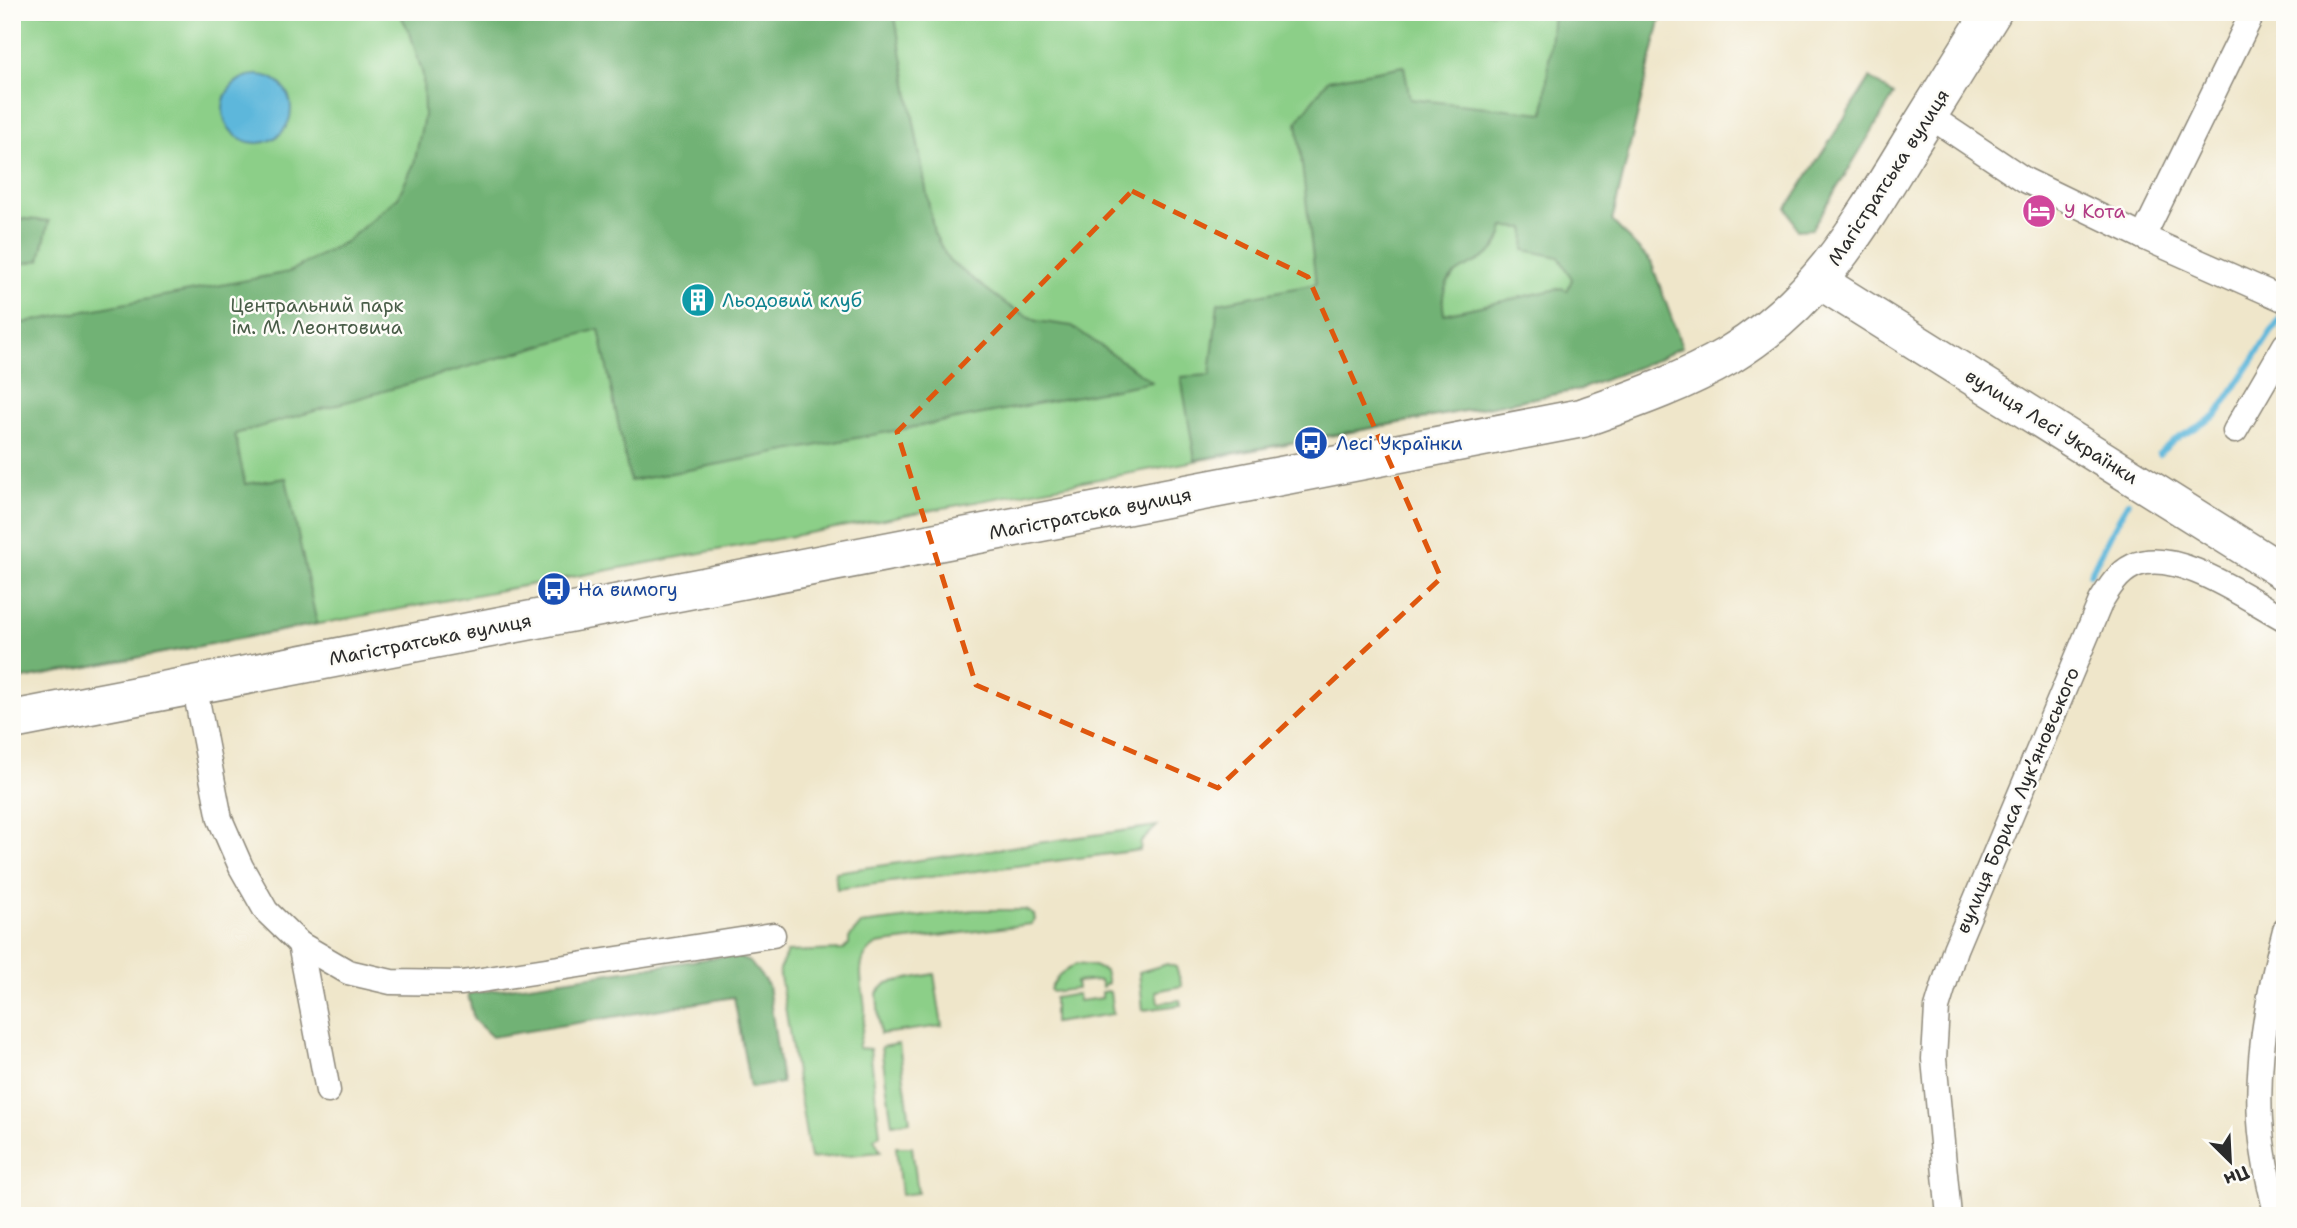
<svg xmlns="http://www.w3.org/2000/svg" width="2297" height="1228" font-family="'Shantell Sans',sans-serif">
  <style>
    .green { fill: #8ccf88; stroke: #5c7d5a; stroke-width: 2 }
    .forest { fill: #71b274; stroke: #4e6e50; stroke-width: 2; fill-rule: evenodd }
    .water { fill: #5db7db; stroke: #447183; stroke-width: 2 }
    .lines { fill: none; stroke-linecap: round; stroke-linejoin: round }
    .stream { stroke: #5db7db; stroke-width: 6 }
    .street-casing { stroke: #8d887a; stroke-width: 27 }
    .secondary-casing { stroke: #8d887a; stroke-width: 38 }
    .primary-casing { stroke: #8d887a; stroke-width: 41 }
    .street { stroke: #fff; stroke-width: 24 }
    .secondary { stroke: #fff; stroke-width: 35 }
    .primary { stroke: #fff; stroke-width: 38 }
    .marked { fill: none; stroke: #df570e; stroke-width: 5; stroke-dasharray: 14 9; stroke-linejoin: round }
    .labels { text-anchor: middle; stroke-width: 5; stroke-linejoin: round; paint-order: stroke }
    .street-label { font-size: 19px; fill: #2b2b2b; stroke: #fdfcf7 }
    .hotel-label { font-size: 19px; fill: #b23c85; stroke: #fdfcf7; text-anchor: start }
    .culture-label { font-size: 19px; fill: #0d838f; stroke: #fdfcf7; text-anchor: start }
    .park-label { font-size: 19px; fill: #485c47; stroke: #fdfcf7 }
    .transit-label { font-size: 19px; fill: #164399; stroke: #fdfcf7; text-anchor: start }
  </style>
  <rect width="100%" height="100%" fill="#fdfcf7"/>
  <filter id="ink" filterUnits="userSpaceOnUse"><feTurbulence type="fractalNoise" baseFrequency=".0143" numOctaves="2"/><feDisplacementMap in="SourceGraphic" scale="14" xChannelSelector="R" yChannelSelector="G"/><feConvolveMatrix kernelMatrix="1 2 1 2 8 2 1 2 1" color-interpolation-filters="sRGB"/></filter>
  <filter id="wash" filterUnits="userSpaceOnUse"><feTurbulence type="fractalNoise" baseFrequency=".00686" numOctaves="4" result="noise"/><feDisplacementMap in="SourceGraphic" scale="28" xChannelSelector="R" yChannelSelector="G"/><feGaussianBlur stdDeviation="1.57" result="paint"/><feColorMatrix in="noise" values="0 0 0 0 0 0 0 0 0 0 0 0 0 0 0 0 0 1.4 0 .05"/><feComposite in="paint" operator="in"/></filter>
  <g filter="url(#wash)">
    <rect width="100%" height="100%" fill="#efe6ca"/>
    <g class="green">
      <path d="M 12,12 L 1662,12 L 1612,221 L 1651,262 L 1682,347 L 1651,362 L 1578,390 L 12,681 Z"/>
      <path d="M 1157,826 L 1141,842 L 1140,850 L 837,889 L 835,872 Z"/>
      <path d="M 974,910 L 1025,910 L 1034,915 L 1035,920 L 1031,924 L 877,944 C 851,960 864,986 865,1010 C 865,1022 861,1036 858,1048 L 870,1049 L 880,1134 L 874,1139 L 881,1152 L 810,1159 L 779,970 L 787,952 L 843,950 L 849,944 L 849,938 L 861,924 Z"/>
      <path d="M 1076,964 L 1094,966 L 1105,971 L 1108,983 L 1102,987 L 1100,980 L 1076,982 L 1077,989 L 1052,992 L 1050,989 L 1059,975 Z"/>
      <path d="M 1167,964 L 1176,967 L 1182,986 L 1156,991 L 1158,1003 L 1180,1000 L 1181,1005 L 1143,1010 L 1139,972 Z"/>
      <path d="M 934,974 L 942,1026 L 880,1034 L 877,993 L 887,983 Z"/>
      <path d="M 1107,991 L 1110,992 L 1113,1014 L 1054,1023 L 1054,998 L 1078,994 L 1079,1001 L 1102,998 L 1102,992 Z"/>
      <path d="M 899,1044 L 910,1121 L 892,1124 L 881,1047 Z"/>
      <path d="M 896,1147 L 912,1147 L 918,1193 L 901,1195 Z"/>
    </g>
    <g class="forest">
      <path d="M 399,12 L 894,12 L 934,233 L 949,261 L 1009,306 L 1037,321 L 1072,326 L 1152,382 L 630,481 L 599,329 L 235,434 L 245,484 L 286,478 L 317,624 L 12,681 L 12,325 L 289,272 L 347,241 L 398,197 L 414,164 L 424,116 L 423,75 L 410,33 Z"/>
      <path d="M 1553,12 L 1662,12 L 1612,221 L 1651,262 L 1682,347 L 1651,362 L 1578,390 L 1195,460 L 1181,377 L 1210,375 L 1218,303 L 1316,284 L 1297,122 L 1328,80 L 1404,66 L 1410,99 L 1544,113 ZM 1504,227 L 1525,228 L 1524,250 L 1559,257 L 1572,279 L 1567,291 L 1562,288 L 1444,314 C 1443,308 1442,298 1444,292 C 1452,258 1496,271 1504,227 Z"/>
      <path d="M 1870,78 L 1894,95 L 1812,229 L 1797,230 L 1787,208 Z"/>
      <path d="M 12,218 L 49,221 L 40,260 L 12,266 Z"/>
      <path d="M 732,955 L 750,962 L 768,985 L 782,1083 L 750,1088 L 734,997 L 492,1037 L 474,1020 L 468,994 Z"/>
    </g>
    <circle class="water" cx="257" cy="109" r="34"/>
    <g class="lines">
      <g class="stream">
        <path d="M 2159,454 L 2173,441 L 2216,416 L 2285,311"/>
        <path d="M 2090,574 L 2128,502"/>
      </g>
    </g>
  </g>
  <g filter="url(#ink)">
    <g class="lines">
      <g class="street-casing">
        <g id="street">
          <path d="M 1928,115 L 2025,180 L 2143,237 L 2285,300"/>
          <path d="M 2143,237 L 2253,12"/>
          <path d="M 2235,431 L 2285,345"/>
          <path d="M 194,684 L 220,819 L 241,867 L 266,911 L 300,944 L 348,972 L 391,982 L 462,983 L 773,935"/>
          <path d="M 300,944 L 328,1091"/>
          <path d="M 1949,1216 L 1934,1059 L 1937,1008 L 1955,949 L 2101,601 C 2109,588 2118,573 2133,566 C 2175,546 2248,599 2285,619"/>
          <path d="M 2277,1216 C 2269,1185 2262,1152 2260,1121 C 2256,1058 2269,990 2285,930"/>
        </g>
      </g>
      <g class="secondary-casing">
        <path id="secondary" d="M 1819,281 L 2285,573"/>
      </g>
      <g class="primary-casing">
        <path id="primary" d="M 12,720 L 1582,418 C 1632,400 1682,383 1728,356 C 1816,303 1859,228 1910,144 C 1937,100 1965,56 1992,12"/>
      </g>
      <use href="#street" class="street"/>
      <use href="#secondary" class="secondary"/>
      <use href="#primary" class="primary"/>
    </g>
  </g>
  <path class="marked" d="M 1132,191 L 1308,277 L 1441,578 L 1218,788 L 976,685 L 897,432 Z"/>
  <defs>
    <g id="hotel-disc" transform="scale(1.75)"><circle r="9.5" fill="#d1479c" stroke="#fdfcf7"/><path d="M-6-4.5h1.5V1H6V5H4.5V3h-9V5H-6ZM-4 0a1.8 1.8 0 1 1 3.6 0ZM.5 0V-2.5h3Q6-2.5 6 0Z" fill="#fff"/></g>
    <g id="building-disc" transform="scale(1.75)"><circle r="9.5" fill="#0f9aa8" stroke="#fdfcf7"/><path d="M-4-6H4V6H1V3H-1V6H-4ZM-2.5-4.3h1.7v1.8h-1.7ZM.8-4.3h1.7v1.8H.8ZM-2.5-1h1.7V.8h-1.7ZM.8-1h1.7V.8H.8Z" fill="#fff"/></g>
    <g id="bus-disc" transform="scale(1.75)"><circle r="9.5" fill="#1a4fb4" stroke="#fdfcf7"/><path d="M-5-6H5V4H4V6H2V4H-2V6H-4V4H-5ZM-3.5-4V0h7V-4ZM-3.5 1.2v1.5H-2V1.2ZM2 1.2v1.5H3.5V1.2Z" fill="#fff"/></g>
  </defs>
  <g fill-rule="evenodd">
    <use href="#hotel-disc" x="2039" y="211"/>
    <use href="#building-disc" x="698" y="300"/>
    <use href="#bus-disc" x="1311" y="443"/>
    <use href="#bus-disc" x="554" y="589"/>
  </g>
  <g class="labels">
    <g class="street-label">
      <text transform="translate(1888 177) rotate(-57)" y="7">Магістратська вулиця</text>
      <text transform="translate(2052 426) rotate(32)" y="7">вулиця Лесі Українки</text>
      <text transform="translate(1090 513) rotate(-11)" y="7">Магістратська вулиця</text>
      <text transform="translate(430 639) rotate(-11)" y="7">Магістратська вулиця</text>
      <text transform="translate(2017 800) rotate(-67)" y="7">вулиця Бориса Лукʼяновського</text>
    </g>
    <g class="hotel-label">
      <text x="2064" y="218">У Кота</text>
    </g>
    <g class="culture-label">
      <text x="722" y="307">Льодовий клуб</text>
    </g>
    <g class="park-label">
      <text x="317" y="312">Центральний парк<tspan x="317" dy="22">ім. М. Леонтовича</tspan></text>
    </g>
    <g class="transit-label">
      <text x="1336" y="450">Лесі Українки</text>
      <text x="578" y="596">На вимогу</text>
    </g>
  </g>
  <rect width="2297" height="1228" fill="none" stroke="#fdfcf7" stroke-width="42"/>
  <g transform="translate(2230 1161) rotate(156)" stroke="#fdfcf7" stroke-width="5" paint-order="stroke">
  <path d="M0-5L12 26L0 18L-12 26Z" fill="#2b2b2b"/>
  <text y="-10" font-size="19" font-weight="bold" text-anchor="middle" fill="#2b2b2b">Пн</text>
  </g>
</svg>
